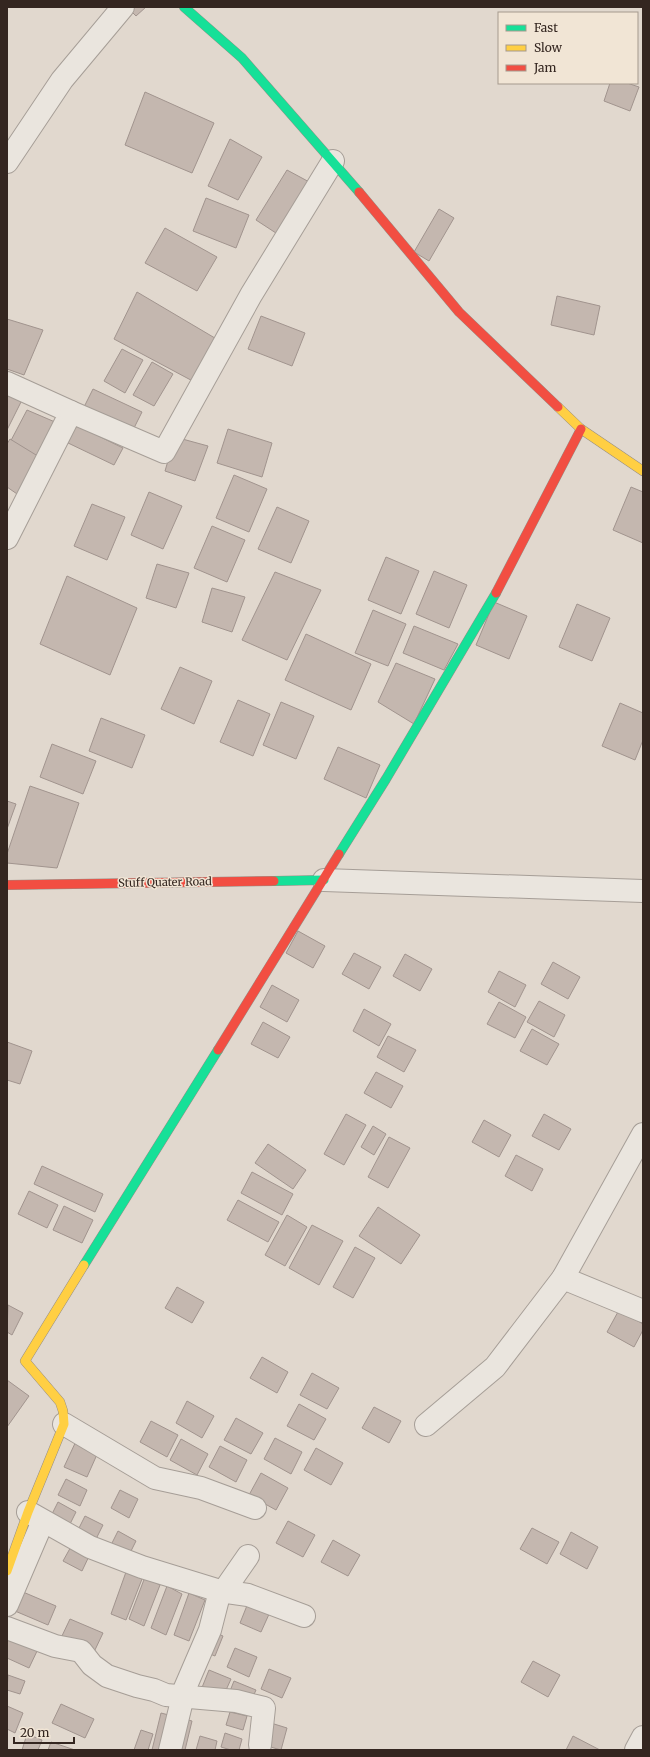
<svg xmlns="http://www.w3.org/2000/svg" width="650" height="1757" font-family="Merriweather,serif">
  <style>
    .building { fill: #c4b7af; stroke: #a1948e }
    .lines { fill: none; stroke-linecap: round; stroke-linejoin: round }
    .street-casing { stroke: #a69e97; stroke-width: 24 }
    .fast-casing { stroke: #968e86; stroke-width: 10 }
    .slow-casing { stroke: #968e86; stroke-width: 10 }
    .jam-casing { stroke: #968e86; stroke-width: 10 }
    .street { stroke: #eae5de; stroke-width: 22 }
    .fast { stroke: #16e098; stroke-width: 9 }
    .slow { stroke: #ffcf43; stroke-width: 9 }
    .jam { stroke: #f24e42; stroke-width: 9 }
    .labels { text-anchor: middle; stroke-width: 3; stroke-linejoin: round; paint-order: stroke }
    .street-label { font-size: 11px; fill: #342620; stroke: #f1e5d5 }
  </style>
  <rect width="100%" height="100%" fill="#e1d8ce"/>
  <g class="building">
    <path d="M 127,7 L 146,7 L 136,16 Z"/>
    <path d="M 610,83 L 627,83 L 639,87 L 630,111 L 604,101 Z"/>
    <path d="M 145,92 L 214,123 L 192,173 L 125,145 Z"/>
    <path d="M 230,139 L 262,157 L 238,200 L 208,186 Z"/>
    <path d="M 287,170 L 313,184 L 279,235 L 256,220 Z"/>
    <path d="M 206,198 L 249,215 L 236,248 L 193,231 Z"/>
    <path d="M 439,209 L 454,218 L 429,261 L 414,252 Z"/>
    <path d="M 165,228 L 217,257 L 197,291 L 145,263 Z"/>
    <path d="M 137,292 L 225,344 L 202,386 L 114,339 Z"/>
    <path d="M 557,296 L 600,306 L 594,335 L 551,325 Z"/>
    <path d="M 261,316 L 305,333 L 292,366 L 248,349 Z"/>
    <path d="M 7,319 L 43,330 L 24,375 L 7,369 Z"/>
    <path d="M 122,349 L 143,360 L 125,393 L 104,381 Z"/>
    <path d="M 152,362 L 173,374 L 154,406 L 133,395 Z"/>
    <path d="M 7,388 L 24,396 L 7,430 Z"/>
    <path d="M 93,389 L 142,412 L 133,430 L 84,407 Z"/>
    <path d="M 27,410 L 55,422 L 31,466 L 7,451 L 7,448 Z"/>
    <path d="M 74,424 L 123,448 L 114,465 L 66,442 Z"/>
    <path d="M 228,429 L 272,443 L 262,477 L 217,463 Z"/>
    <path d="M 175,437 L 208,446 L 195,481 L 165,471 Z"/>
    <path d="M 10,439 L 41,458 L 20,496 L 7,487 L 7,444 Z"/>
    <path d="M 234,475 L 267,489 L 249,532 L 216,518 Z"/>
    <path d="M 631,487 L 643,492 L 643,543 L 613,530 Z"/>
    <path d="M 149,492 L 182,506 L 163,549 L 131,535 Z"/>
    <path d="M 92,504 L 125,517 L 107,560 L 74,546 Z"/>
    <path d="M 277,507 L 309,521 L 291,563 L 258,549 Z"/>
    <path d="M 212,526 L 245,540 L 227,582 L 194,568 Z"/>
    <path d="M 386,557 L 419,571 L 401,614 L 368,600 Z"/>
    <path d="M 157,564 L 189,573 L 176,608 L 146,598 Z"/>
    <path d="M 434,571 L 467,585 L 449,628 L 416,614 Z"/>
    <path d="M 275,572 L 321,590 L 287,660 L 242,640 Z"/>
    <path d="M 67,576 L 137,608 L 110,675 L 40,644 Z"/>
    <path d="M 212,588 L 245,597 L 232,632 L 202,622 Z"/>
    <path d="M 494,602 L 527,616 L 509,659 L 476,645 Z"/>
    <path d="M 577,604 L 610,618 L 592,661 L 559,647 Z"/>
    <path d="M 373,610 L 406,624 L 388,666 L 355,653 Z"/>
    <path d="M 414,626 L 458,644 L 444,670 L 403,653 Z"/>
    <path d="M 306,634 L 371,664 L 351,710 L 285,680 Z"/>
    <path d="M 396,663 L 435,679 L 414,724 L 378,702 Z"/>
    <path d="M 180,667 L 212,681 L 194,724 L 161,709 Z"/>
    <path d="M 238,700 L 270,714 L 253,756 L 220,742 Z"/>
    <path d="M 281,702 L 314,716 L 296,759 L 263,745 Z"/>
    <path d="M 620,703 L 643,713 L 643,740 L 635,760 L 602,746 Z"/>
    <path d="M 101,718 L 145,735 L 132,768 L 89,751 Z"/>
    <path d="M 52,744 L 96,761 L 83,794 L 40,777 Z"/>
    <path d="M 338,747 L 380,765 L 366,798 L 324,779 Z"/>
    <path d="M 30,786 L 79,803 L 57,868 L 7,863 L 7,854 Z"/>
    <path d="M 7,801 L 16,804 L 7,829 Z"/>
    <path d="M 298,931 L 325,946 L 313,968 L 286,953 Z"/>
    <path d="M 354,953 L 381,967 L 369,989 L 342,974 Z"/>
    <path d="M 405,954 L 432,969 L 420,991 L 393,976 Z"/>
    <path d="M 553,962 L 580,977 L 568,999 L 541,984 Z"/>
    <path d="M 499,971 L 526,985 L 515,1007 L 488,992 Z"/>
    <path d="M 272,985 L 299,1000 L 287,1022 L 260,1007 Z"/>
    <path d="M 539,1001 L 565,1015 L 554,1037 L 527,1022 Z"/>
    <path d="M 499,1002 L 526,1017 L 515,1038 L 487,1024 Z"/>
    <path d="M 364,1009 L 391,1024 L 379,1046 L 353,1031 Z"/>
    <path d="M 263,1022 L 290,1037 L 278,1058 L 251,1044 Z"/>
    <path d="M 532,1029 L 559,1044 L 547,1065 L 520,1051 Z"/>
    <path d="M 388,1036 L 416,1050 L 404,1072 L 377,1057 Z"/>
    <path d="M 7,1042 L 32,1051 L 20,1084 L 7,1080 Z"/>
    <path d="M 376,1072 L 403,1086 L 391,1108 L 364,1093 Z"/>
    <path d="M 346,1114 L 366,1125 L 344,1165 L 324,1154 Z"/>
    <path d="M 544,1114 L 571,1129 L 559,1150 L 532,1136 Z"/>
    <path d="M 484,1120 L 511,1135 L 499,1157 L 472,1142 Z"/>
    <path d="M 373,1126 L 386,1134 L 374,1155 L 361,1147 Z"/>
    <path d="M 389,1137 L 410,1148 L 388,1188 L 368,1177 Z"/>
    <path d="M 268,1144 L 306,1170 L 293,1189 L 255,1163 Z"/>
    <path d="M 516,1155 L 543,1169 L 532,1191 L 505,1176 Z"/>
    <path d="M 42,1166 L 103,1194 L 95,1212 L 34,1184 Z"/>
    <path d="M 252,1172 L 293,1194 L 282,1215 L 241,1193 Z"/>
    <path d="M 29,1191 L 58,1205 L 47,1228 L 18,1214 Z"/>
    <path d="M 238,1200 L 279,1222 L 268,1242 L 227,1220 Z"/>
    <path d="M 64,1206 L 93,1220 L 82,1243 L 53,1230 Z"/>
    <path d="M 378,1207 L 420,1235 L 401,1264 L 359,1236 Z"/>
    <path d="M 287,1215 L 307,1227 L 285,1266 L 265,1255 Z"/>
    <path d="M 312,1225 L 343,1241 L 319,1285 L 289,1268 Z"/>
    <path d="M 355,1247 L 375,1258 L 353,1298 L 333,1287 Z"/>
    <path d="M 177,1287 L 204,1302 L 192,1323 L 165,1308 Z"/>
    <path d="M 8,1305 L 23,1313 L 12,1335 L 7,1332 Z"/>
    <path d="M 619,1310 L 643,1324 L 643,1330 L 634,1347 L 607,1332 Z"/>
    <path d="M 262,1357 L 288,1372 L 277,1393 L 250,1378 Z"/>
    <path d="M 312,1373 L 339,1388 L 327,1409 L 300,1395 Z"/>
    <path d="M 7,1380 L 29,1396 L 7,1427 Z"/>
    <path d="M 187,1401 L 214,1416 L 202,1438 L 176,1423 Z"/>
    <path d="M 299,1404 L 326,1419 L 314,1440 L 287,1426 Z"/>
    <path d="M 374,1407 L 401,1421 L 389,1443 L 362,1428 Z"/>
    <path d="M 236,1418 L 263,1433 L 251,1454 L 224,1440 Z"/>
    <path d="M 151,1421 L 178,1435 L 167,1457 L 140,1442 Z"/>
    <path d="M 275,1438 L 302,1452 L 291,1474 L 264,1459 Z"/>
    <path d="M 77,1439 L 99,1450 L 87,1477 L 64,1467 Z"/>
    <path d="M 181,1439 L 208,1454 L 197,1475 L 170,1460 Z"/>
    <path d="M 220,1446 L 247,1460 L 236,1482 L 209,1467 Z"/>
    <path d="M 316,1448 L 343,1463 L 331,1485 L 304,1470 Z"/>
    <path d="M 261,1473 L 288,1488 L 276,1510 L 249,1495 Z"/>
    <path d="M 66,1479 L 87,1490 L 80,1506 L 58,1495 Z"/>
    <path d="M 120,1490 L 138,1499 L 129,1518 L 111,1508 Z"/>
    <path d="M 58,1502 L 76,1512 L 67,1530 L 49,1520 Z"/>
    <path d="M 85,1516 L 103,1525 L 94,1543 L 76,1534 Z"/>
    <path d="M 288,1521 L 315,1535 L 303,1557 L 276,1543 Z"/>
    <path d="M 532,1528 L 559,1542 L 547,1564 L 520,1549 Z"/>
    <path d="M 118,1531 L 136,1541 L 127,1559 L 109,1549 Z"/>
    <path d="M 571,1532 L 598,1547 L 587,1569 L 560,1554 Z"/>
    <path d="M 333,1540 L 360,1555 L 348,1576 L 321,1562 Z"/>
    <path d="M 73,1543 L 91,1552 L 82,1571 L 63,1561 Z"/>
    <path d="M 126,1572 L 142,1579 L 126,1620 L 111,1614 Z"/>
    <path d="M 145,1577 L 160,1585 L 144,1626 L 129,1619 Z"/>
    <path d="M 167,1586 L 182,1594 L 166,1635 L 151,1628 Z"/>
    <path d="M 23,1592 L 56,1606 L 48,1625 L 15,1611 Z"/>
    <path d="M 189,1593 L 205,1600 L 189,1641 L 174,1635 Z"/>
    <path d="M 248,1603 L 270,1612 L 261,1632 L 240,1623 Z"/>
    <path d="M 70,1619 L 103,1633 L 94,1652 L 61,1638 Z"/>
    <path d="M 202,1627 L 223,1636 L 215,1656 L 193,1647 Z"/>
    <path d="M 7,1635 L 38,1649 L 29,1668 L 7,1658 Z"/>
    <path d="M 235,1648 L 257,1657 L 249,1677 L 227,1667 Z"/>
    <path d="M 533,1661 L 560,1675 L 548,1697 L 521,1682 Z"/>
    <path d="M 269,1669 L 291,1678 L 282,1698 L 261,1689 Z"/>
    <path d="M 209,1670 L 231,1679 L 222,1699 L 201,1690 Z"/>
    <path d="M 8,1675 L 25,1681 L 20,1694 L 7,1690 Z"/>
    <path d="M 234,1681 L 256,1690 L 247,1710 L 226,1701 Z"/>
    <path d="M 61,1704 L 94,1719 L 85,1738 L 52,1723 Z"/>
    <path d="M 7,1706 L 23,1713 L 15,1733 L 7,1729 Z"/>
    <path d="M 230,1712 L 247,1716 L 243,1730 L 226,1725 Z"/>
    <path d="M 161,1713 L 192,1721 L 185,1750 L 152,1750 Z"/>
    <path d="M 258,1719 L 287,1728 L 281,1750 L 250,1741 Z"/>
    <path d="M 141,1730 L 153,1734 L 148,1750 L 134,1750 Z"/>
    <path d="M 225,1733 L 242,1739 L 239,1750 L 231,1750 L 221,1747 Z"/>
    <path d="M 27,1734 L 42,1740 L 38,1750 L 22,1750 Z"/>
    <path d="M 200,1736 L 217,1741 L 215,1750 L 196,1750 Z"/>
    <path d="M 573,1736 L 600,1750 L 566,1750 Z"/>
    <path d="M 51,1742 L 75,1750 L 48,1750 Z"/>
  </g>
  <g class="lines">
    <g class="street-casing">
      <g id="street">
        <path d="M 7,162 L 62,80 L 123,7"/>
        <path d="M 7,383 L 71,412 L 7,538"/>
        <path d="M 71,412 L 164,452 L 251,295 L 333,161"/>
        <path d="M 324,880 L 643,891"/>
        <path d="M 643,1134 L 563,1278 L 643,1311"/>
        <path d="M 64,1424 L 155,1478 L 201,1488 L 255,1508"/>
        <path d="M 426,1425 L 495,1367 L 563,1278"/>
        <path d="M 28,1512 L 90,1547 L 142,1567 L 220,1591 L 248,1595 L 304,1616"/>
        <path d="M 7,1605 L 43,1521"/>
        <path d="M 7,1628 L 55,1646 L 81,1651 L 92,1665 L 107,1676 L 137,1686 L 154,1690 L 166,1695 L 236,1701 L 264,1708 L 260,1745"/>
        <path d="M 170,1750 L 185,1688 L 210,1630 L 220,1591 L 223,1592 L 248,1556"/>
        <path d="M 636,1750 L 643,1737"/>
      </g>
    </g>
    <g class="fast-casing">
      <g id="fast">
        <path d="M 184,7 L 242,58 L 359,192"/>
        <path d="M 339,854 L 386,779 L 496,593"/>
        <path d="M 274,881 L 324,880"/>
        <path d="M 84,1265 L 218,1050"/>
      </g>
    </g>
    <g class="slow-casing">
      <g id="slow">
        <path d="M 558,407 L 581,429 L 643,471"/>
        <path d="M 7,1571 L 28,1512 L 64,1424 L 63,1411 L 60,1402 L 25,1361 L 84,1265"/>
      </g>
    </g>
    <g class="jam-casing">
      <g id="jam">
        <path d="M 359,192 L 459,312 L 558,407"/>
        <path d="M 496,593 L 581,429"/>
        <path d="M 7,885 L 274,881"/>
        <path d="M 218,1050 L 339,854"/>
      </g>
    </g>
    <use href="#street" class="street"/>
    <use href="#fast" class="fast"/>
    <use href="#slow" class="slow"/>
    <use href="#jam" class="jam"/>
  </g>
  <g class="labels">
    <g class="street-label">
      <text transform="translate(165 882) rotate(-1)" y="4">Stuff Quater Road</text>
    </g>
  </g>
  <rect width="650" height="1757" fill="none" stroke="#342620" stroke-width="16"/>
  <rect x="498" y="12" width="140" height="72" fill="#f1e5d5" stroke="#a5998d"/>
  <rect x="506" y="25" width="20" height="6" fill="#16e098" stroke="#a5998d"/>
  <text x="534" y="32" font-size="12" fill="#342620">Fast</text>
  <rect x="506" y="45" width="20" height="6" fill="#ffcf43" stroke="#a5998d"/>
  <text x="534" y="52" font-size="12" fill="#342620">Slow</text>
  <rect x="506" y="65" width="20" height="6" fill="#f24e42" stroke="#a5998d"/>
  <text x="534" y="72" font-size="12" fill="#342620">Jam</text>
  <path d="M14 1737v6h60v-6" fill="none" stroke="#342620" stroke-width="2"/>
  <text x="20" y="1737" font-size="12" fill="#342620" stroke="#f1e5d5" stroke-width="3" paint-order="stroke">20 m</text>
</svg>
